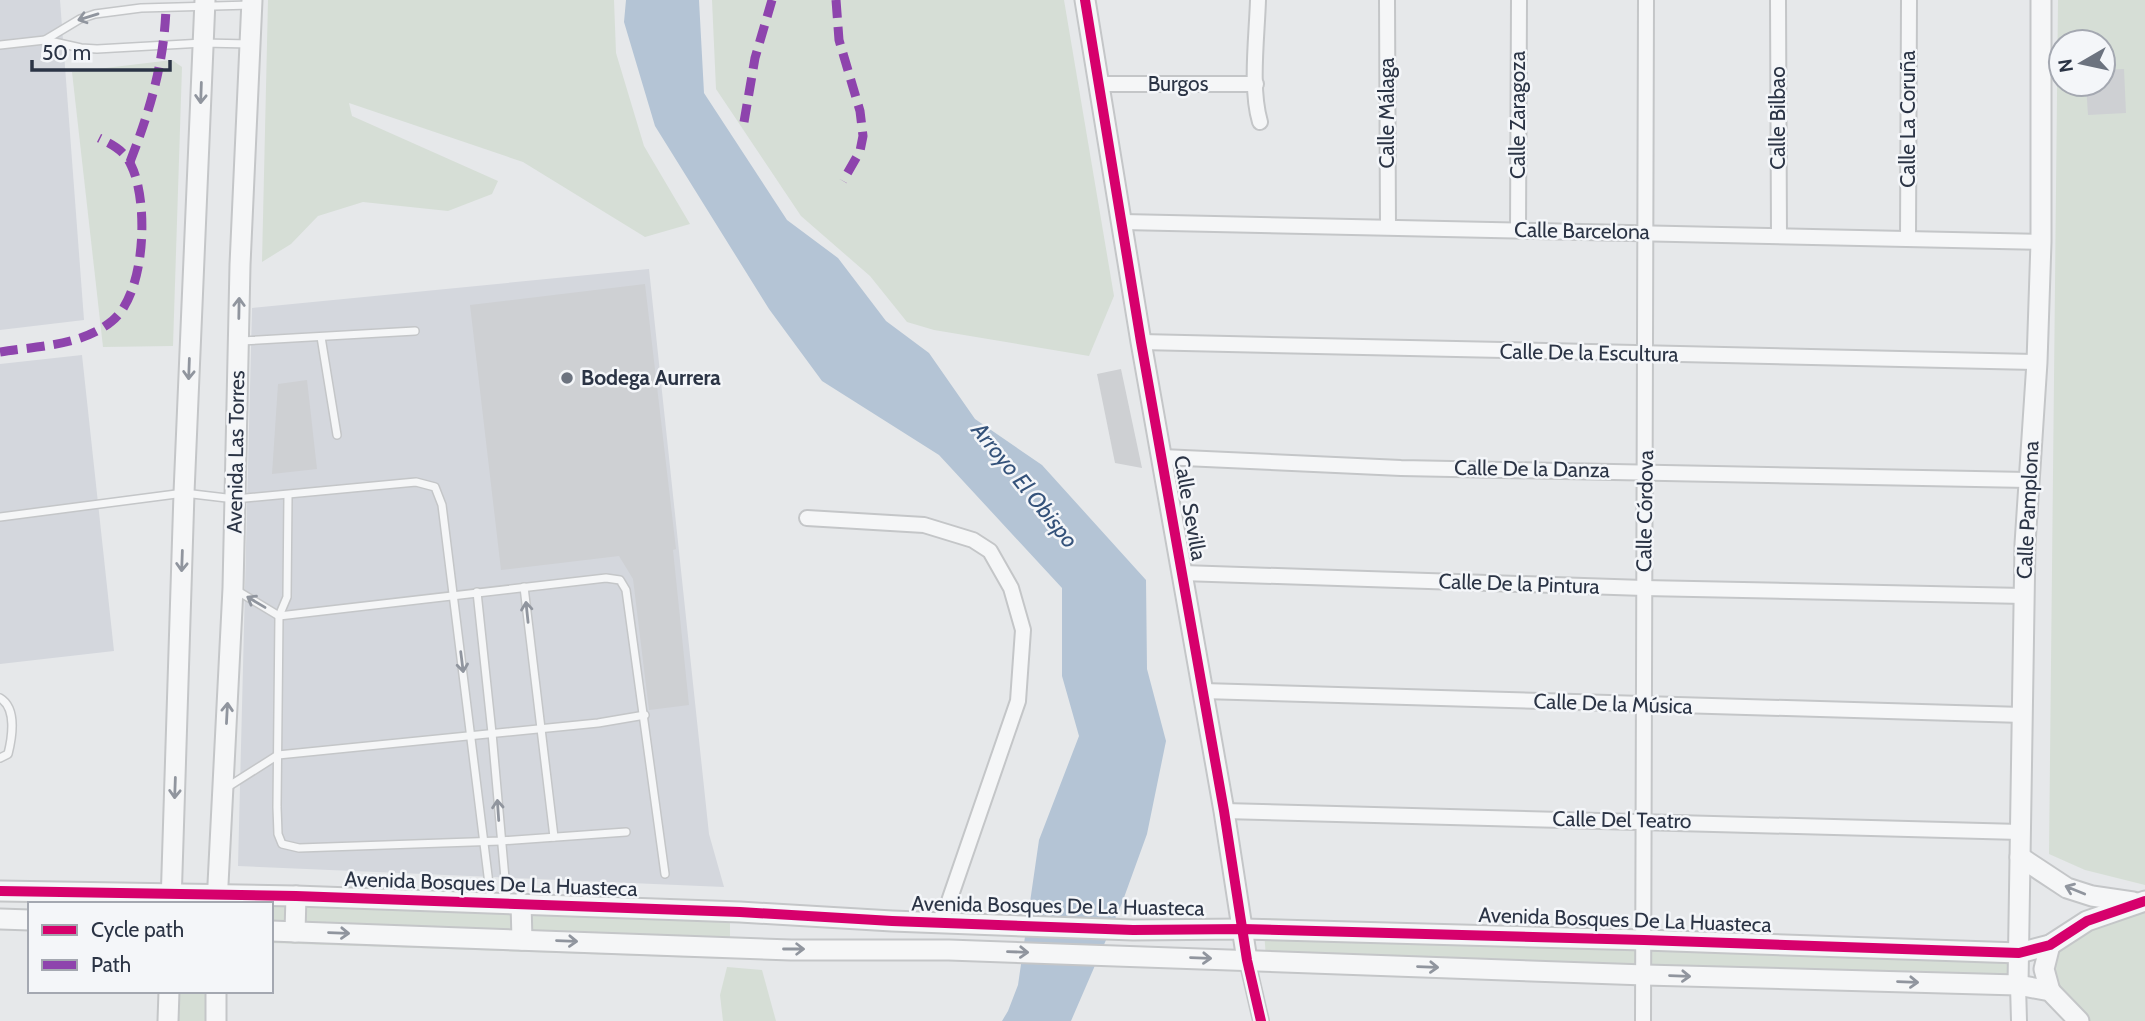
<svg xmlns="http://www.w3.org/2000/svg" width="2145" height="1021" font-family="Cabin,sans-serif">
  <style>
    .built { fill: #d4d7dd }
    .green { fill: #d6ded6; fill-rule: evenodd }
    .water { fill: #b4c4d5 }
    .building { fill: #ced0d3 }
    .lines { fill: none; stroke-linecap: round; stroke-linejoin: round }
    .service-casing { stroke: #c4c6c8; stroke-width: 10 }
    .minor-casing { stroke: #c4c6c8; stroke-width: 18 }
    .tertiary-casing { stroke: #c4c6c8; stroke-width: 23 }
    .service { stroke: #f5f6f7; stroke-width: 7 }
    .minor { stroke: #f5f6f7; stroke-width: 14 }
    .tertiary { stroke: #f5f6f7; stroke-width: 19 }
    .quiet { stroke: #8e44ad; stroke-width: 9; stroke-dasharray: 18 9; stroke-linecap: butt }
    .cycleway-casing { stroke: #f4f6f9; stroke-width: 15 }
    .cycleway { stroke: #d6006c; stroke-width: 10 }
    .oneway { stroke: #90959e }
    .poi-dot { fill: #6c737f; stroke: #f4f6f9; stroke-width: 2.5 }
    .labels { text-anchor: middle; stroke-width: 5; stroke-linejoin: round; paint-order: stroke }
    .street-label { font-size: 21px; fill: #2b3445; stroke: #f4f6f9 }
    .poi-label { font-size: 21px; font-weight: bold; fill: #2b3445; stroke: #f4f6f9; text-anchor: start }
    .water-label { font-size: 23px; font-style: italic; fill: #34527a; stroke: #f4f6f9 }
  </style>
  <rect width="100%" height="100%" fill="#e6e8ea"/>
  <g class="built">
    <path d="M 0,0 L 60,0 L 84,320 L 0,330 Z"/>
    <path d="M 649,269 L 709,834 L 724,887 L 238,866 L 252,308 Z"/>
    <path d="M 82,355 L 114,651 L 0,664 L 0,364 Z"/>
  </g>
  <g class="green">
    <path d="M 268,0 L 614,0 L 616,53 L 644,146 L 690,224 L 645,237 L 523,162 L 349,103 L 352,116 L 498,181 L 492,194 L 448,211 L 363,202 L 318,216 L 291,244 L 262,262 Z"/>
    <path d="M 712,0 L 1064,0 L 1114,296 L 1089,356 L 934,330 L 907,322 L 870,276 L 801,216 L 716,89 Z"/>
    <path d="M 2058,0 L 2145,0 L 2145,885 L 2085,870 L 2049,854 ZM 2061,42 L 2103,42 L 2103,84 L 2061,84 Z"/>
    <path d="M 172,60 L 182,67 L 173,346 L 103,347 L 72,72 Z"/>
    <path d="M 271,904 L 730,909 L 730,959 L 271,943 Z"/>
    <path d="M 2145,906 L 2145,1021 L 2080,1021 L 2054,997 L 2046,957 L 2087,929 Z"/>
    <path d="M 1263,918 L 2016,953 L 2017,996 L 1267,971 Z"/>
    <path d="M 727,967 L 762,970 L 776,1021 L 723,1021 L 720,995 Z"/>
    <path d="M 175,991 L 216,991 L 215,1021 L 174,1021 Z"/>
  </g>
  <path class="water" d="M 626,0 L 699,0 L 704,93 L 787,220 L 838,258 L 886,321 L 929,353 L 975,419 L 1042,465 L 1146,580 L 1147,669 L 1166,741 L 1147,834 L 1122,903 L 1071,1021 L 1002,1021 L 1008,1011 L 1018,985 L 1039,840 L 1079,736 L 1062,676 L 1062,588 L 939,455 L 822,381 L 769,309 L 655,126 L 624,22 Z"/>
  <g class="building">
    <path d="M 2124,69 L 2126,113 L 2088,115 L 2086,84 L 2103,84 L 2103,70 Z"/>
    <path d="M 645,284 L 676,549 L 673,550 L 689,705 L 649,710 L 633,579 L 619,556 L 501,570 L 470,305 Z"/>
    <path d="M 1121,369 L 1142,468 L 1115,463 L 1097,374 Z"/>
    <path d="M 307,380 L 317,469 L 272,474 L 278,384 Z"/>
  </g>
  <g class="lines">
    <g class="service-casing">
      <g id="service">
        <path d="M 45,40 L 80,19 L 95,14 L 141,8 L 251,5"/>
        <path d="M 0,45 L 45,40 L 81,48 L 97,49 L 203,43 L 250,44"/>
        <path d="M 321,337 L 337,435"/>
        <path d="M 241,341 L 415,331"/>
        <path d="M 288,496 L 287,597 L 279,616 L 277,807 L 278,834 L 282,844 L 299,848 L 500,841 L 626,832"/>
        <path d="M 0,517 L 184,493 L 235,499 L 416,482 L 435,487 L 442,505 L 491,900"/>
        <path d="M 524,587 L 554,837"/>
        <path d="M 236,590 L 279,616 L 606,578 L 620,580 L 626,590 L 665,874"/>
        <path d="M 477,592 L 492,733 L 507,901"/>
        <path d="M 0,698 C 17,708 12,738 8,754 L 0,758"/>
        <path d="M 226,788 L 278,755 L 598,723 L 645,715"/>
      </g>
    </g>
    <g class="minor-casing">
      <g id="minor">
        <path d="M 1258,0 C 1257,35 1250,89 1260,122"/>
        <path d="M 1387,0 L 1388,227"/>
        <path d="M 1778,0 L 1779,236"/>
        <path d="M 1100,84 L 1256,84"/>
        <path d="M 1123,222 L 2041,242"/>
        <path d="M 1518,230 L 1519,0"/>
        <path d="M 1908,238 L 1909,0"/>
        <path d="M 1141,342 L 2037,362"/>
        <path d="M 1162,457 L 1401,468 L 2028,480"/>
        <path d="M 807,518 L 924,525 L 973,540 L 990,551 L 1011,588 L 1023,630 L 1018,701 L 948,904 L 939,923"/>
        <path d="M 1182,573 L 1644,588 L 2024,596"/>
        <path d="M 1203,691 L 2023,715"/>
        <path d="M 1224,811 L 2020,832"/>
        <path d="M 1247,960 L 1261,1021"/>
        <path d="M 2018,985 L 2019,1021"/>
        <path d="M 1643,1021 L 1646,0"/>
      </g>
    </g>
    <g class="tertiary-casing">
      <g id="tertiary">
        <path d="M 1085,0 L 1141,342 L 1224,811 L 1247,960"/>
        <path d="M 2020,857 L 2067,888 L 2092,896 L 2133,902"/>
        <path d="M 0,891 L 296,896 L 740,912 L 892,921 L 1133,930 L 1243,929 L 1644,940 L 2019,953 L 2050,945 L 2087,921 L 2145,901"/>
        <path d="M 521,903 L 522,940"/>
        <path d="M 171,904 L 184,493 L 205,0"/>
        <path d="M 217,904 L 233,588 L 240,265 L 252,0"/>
        <path d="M 0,919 L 30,920"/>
        <path d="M 271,931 L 791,950 L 949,950 L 1645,975 L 2018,985 L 2050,991 L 2079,1021"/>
        <path d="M 295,932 L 296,896"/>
        <path d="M 2018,985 L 2025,544 L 2037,362 L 2041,242 L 2041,0"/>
        <path d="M 216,991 L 216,1021"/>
        <path d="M 2050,991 L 2044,969 L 2050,945"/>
        <path d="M 168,1021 L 169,991"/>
      </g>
    </g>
    <use href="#service" class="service"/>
    <use href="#minor" class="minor"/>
    <use href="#tertiary" class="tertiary"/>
    <g class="quiet">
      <path d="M 836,0 L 839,40 L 860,111 L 863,136 L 860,151 L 843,181"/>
      <path d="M 744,122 L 755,58 L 772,0"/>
      <path d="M 130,162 C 150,110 164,64 166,8"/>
      <path d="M 0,352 C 37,346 82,346 112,321 C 146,294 149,201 131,165 C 124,150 113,145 99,138"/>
    </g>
    <g class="cycleway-casing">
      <g id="cycleway">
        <path d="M 1085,0 L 1141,342 L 1224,811 L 1247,960 L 1261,1021"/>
        <path d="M 0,891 L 296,896 L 740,912 L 892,921 L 1133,930 L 1243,929 L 1644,940 L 2019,953 L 2050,945 L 2087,921 L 2145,901"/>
      </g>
    </g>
    <use href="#cycleway" class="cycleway"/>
  </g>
  <defs><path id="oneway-shaft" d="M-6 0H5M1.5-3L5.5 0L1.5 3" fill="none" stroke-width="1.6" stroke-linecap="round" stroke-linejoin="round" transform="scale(1.75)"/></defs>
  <g class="oneway">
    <use href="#oneway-shaft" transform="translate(88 17) rotate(163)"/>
    <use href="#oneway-shaft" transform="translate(201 93) rotate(92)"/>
    <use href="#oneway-shaft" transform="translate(239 308) rotate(-89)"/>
    <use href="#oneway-shaft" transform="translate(189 369) rotate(92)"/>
    <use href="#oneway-shaft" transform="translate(182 561) rotate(92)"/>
    <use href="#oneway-shaft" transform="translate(256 602) rotate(-149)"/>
    <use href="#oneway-shaft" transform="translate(527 612) rotate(-96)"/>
    <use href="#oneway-shaft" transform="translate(462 662) rotate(83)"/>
    <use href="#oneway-shaft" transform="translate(227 713) rotate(-87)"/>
    <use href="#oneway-shaft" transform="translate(175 788) rotate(92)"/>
    <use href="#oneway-shaft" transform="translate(498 810) rotate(-94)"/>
    <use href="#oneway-shaft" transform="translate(2075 890) rotate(-158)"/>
    <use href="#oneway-shaft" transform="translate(339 933) rotate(2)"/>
    <use href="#oneway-shaft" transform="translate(567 941) rotate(2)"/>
    <use href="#oneway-shaft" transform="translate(794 949)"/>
    <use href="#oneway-shaft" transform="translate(1018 952) rotate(2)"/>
    <use href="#oneway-shaft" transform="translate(1201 958) rotate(2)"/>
    <use href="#oneway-shaft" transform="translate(1428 967) rotate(2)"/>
    <use href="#oneway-shaft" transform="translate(1680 976) rotate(2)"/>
    <use href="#oneway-shaft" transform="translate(1908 982) rotate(2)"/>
  </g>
  <circle class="poi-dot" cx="567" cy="378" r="7"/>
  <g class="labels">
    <g class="street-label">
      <text x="1178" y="91">Burgos</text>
      <text transform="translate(1387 113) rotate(-90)" y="7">Calle Málaga</text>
      <text transform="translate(1518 115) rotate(-90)" y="7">Calle Zaragoza</text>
      <text transform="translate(1778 118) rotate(-90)" y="7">Calle Bilbao</text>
      <text transform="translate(1908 119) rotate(-90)" y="7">Calle La Coruña</text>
      <text transform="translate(1582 231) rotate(1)" y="7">Calle Barcelona</text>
      <text transform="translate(1589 353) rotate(1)" y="7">Calle De la Escultura</text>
      <text transform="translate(236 452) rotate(-89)" y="7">Avenida Las Torres</text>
      <text transform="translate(1532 469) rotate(1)" y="7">Calle De la Danza</text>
      <text transform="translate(1190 508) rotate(80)" y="7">Calle Sevilla</text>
      <text transform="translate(2028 510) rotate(-87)" y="7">Calle Pamplona</text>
      <text transform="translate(1645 511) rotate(-89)" y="7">Calle Córdova</text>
      <text transform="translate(1519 584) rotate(2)" y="7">Calle De la Pintura</text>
      <text transform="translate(1613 704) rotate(2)" y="7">Calle De la Música</text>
      <text transform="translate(1622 820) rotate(1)" y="7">Calle Del Teatro</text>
      <text transform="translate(491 884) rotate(2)" y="7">Avenida Bosques De La Huasteca</text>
      <text transform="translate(1058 906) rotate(1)" y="7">Avenida Bosques De La Huasteca</text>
      <text transform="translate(1625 920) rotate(2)" y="7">Avenida Bosques De La Huasteca</text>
    </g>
    <g class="poi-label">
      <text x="581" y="385">Bodega Aurrera</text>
    </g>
    <g class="water-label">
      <text transform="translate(1025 485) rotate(51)" y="8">Arroyo El Obispo</text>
    </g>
  </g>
  <rect x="28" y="902" width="245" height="91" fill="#f4f6f9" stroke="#a4a8b1" stroke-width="2"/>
  <rect x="42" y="925" width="35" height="10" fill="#d6006c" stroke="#a4a8b1" stroke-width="2"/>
  <text x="91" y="937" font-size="21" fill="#2b3445">Cycle path</text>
  <rect x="42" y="960" width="35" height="10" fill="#8e44ad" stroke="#a4a8b1" stroke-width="2"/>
  <text x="91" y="972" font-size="21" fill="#2b3445">Path</text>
  <g transform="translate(2082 63) rotate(261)"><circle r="33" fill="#f4f6f9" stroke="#a4a8b1" stroke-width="2"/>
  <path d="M0-5L12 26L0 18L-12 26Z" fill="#6c737f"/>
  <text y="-10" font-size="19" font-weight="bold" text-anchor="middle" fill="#2b3445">N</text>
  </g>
  <path d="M32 60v10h138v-10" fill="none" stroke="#2b3445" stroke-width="3.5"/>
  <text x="42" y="60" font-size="21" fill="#2b3445" stroke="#f4f6f9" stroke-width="5" paint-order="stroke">50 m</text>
</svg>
